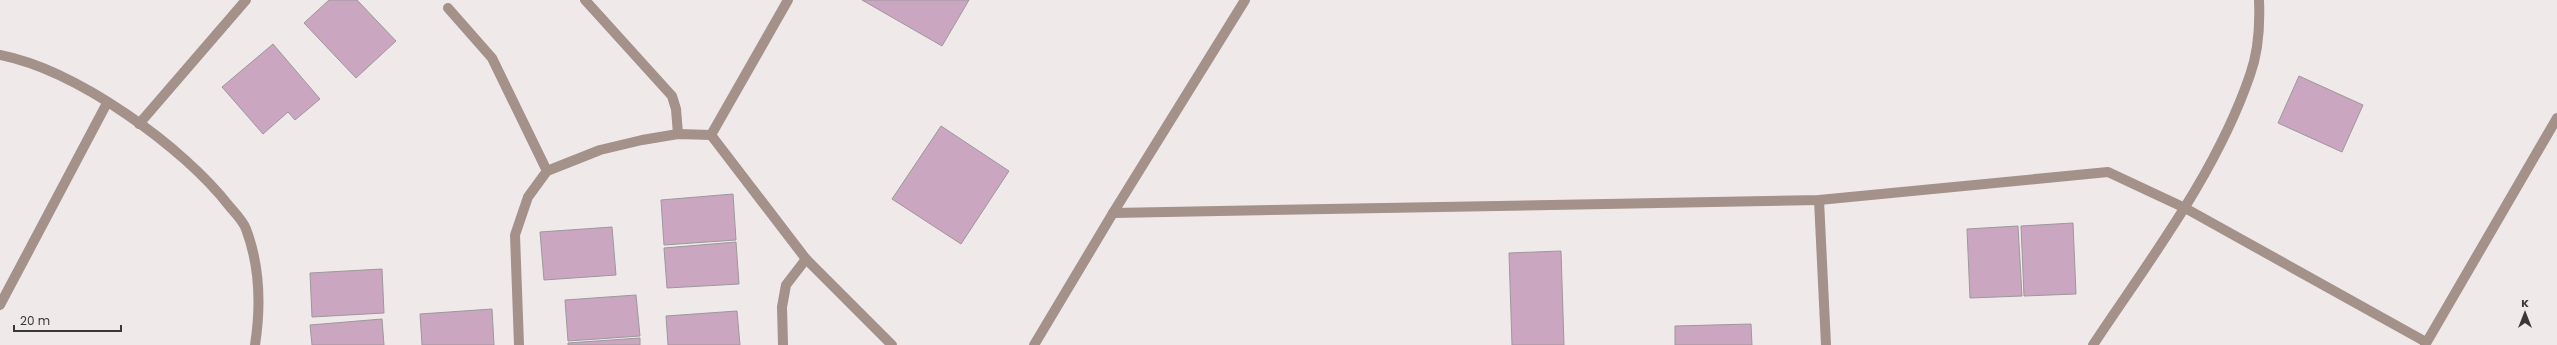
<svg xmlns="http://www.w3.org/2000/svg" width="2557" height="345" font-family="Poppins,sans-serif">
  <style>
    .building { fill: #caa6c0; stroke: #9d989b }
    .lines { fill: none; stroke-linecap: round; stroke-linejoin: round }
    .minor { stroke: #a3918a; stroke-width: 10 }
  </style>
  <rect width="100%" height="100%" fill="#f0e9ea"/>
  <g class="building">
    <path d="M 329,0 L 357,0 L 396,41 L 356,78 L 304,23 Z"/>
    <path d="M 862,0 L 969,0 L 942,46 Z"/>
    <path d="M 273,44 L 320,99 L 295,120 L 288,112 L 263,134 L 222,87 Z"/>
    <path d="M 2299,76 L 2363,105 L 2342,152 L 2278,123 Z"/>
    <path d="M 941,126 L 1009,171 L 961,244 L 892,199 Z"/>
    <path d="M 733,194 L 736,240 L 664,245 L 661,200 Z"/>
    <path d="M 2073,223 L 2076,294 L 2024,296 L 2021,226 Z"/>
    <path d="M 2018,226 L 2022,296 L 1970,298 L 1967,229 Z"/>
    <path d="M 612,227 L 616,275 L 544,280 L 540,232 Z"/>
    <path d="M 736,242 L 739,284 L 667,288 L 664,248 Z"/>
    <path d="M 1561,251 L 1564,345 L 1512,345 L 1509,253 Z"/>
    <path d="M 382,269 L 384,313 L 312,317 L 310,273 Z"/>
    <path d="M 636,295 L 640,336 L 568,341 L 565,300 Z"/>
    <path d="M 492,309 L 494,345 L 422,345 L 420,314 Z"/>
    <path d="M 737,311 L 740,345 L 668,345 L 666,316 Z"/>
    <path d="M 382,319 L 384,345 L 312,345 L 310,325 Z"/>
    <path d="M 1751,324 L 1752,345 L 1675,345 L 1675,326 Z"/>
    <path d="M 640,338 L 640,345 L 568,345 L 568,343 Z"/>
  </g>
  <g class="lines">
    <g class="minor">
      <path d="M 585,0 L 672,96 L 676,109 L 678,134"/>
      <path d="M 448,8 L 492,58 L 547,171"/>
      <path d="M 0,55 C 76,70 183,146 230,207 C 235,213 243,221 246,229 C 260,266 261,306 255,345"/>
      <path d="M 139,124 L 246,0"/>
      <path d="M 711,135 L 788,0"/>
      <path d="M 1819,200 L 1826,345"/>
      <path d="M 1113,213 L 1819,200 L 2108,172 L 2185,208 L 2426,342"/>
      <path d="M 0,305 L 107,103"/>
      <path d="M 519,345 L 515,235 L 528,197 L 547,171 L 600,150 L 642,140 L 678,134 L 711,135 L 806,259 L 892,345"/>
      <path d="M 783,345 L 782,307 L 786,285 L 806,259"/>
      <path d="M 1034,345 L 1113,213 L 1245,0"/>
      <path d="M 2093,345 C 2150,259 2216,174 2250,75 C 2258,53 2260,23 2259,0"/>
      <path d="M 2425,345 L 2557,118"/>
    </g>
  </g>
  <g transform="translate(2525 313)" stroke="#f0e9ea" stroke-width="3" paint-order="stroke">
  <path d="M0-3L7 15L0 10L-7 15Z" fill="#3a3737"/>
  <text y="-6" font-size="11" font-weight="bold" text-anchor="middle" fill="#3a3737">K</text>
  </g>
  <path d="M14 325v6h107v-6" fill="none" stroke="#3a3737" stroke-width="2"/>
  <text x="20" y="325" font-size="12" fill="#3a3737" stroke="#f0e9ea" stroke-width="3" paint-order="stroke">20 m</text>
</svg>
